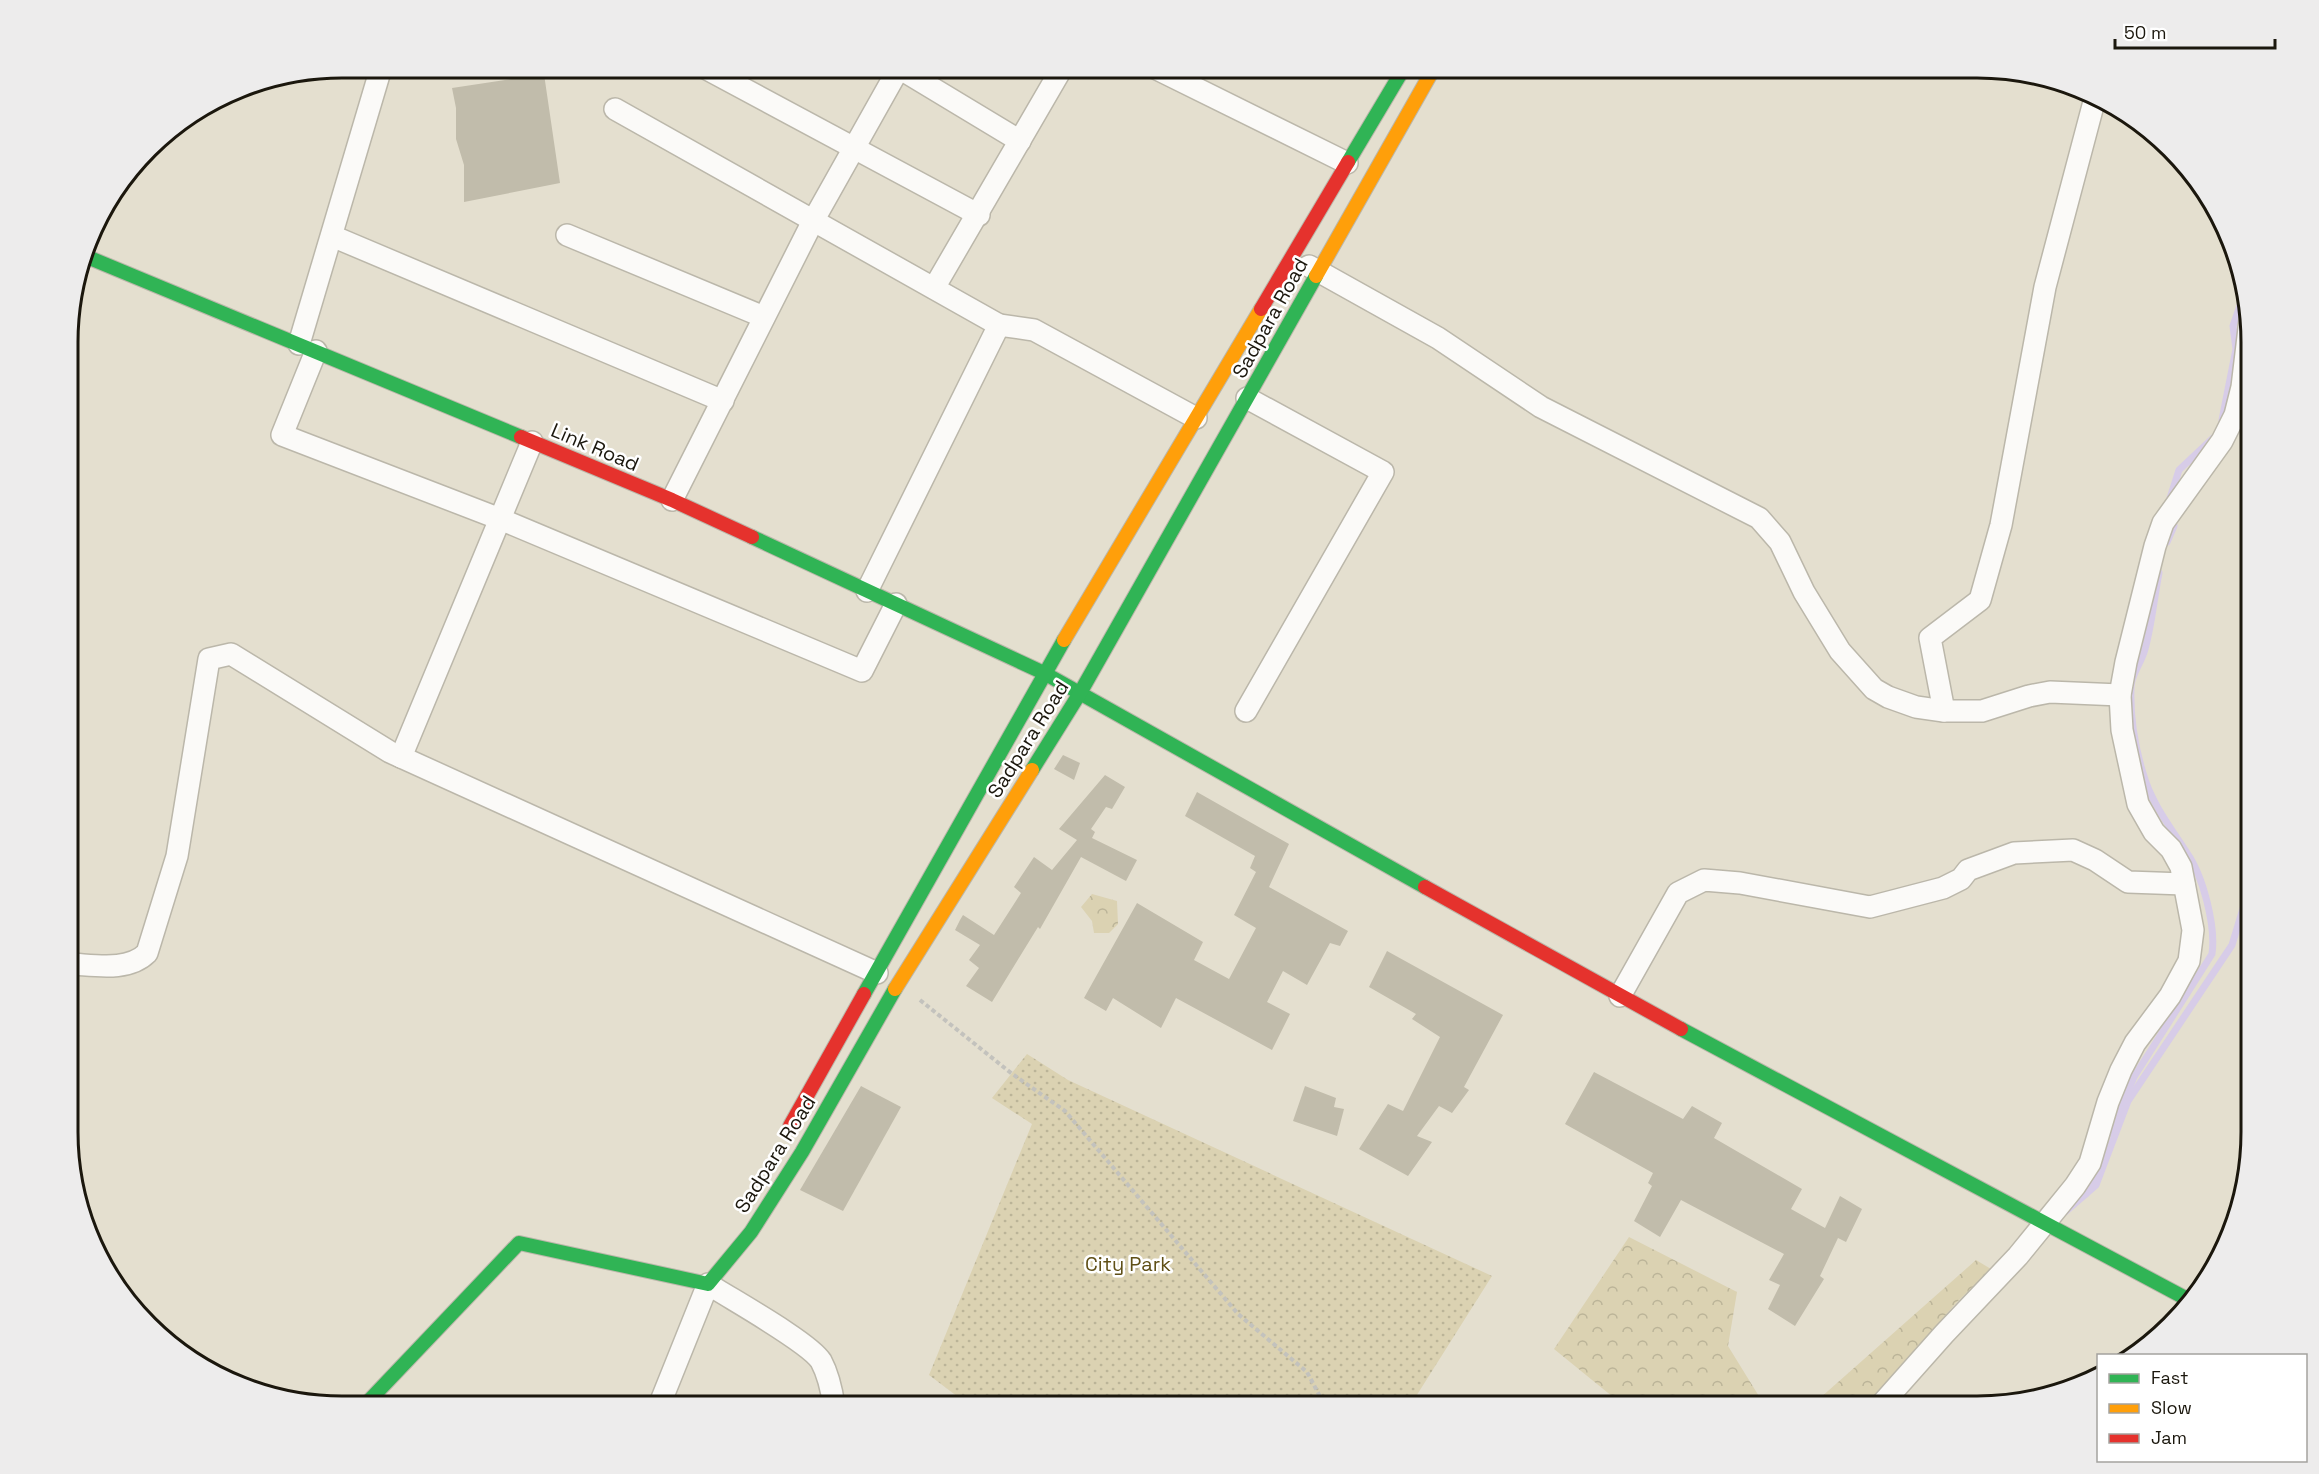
<svg xmlns="http://www.w3.org/2000/svg" width="2319" height="1474" font-family="'Space Grotesk',sans-serif">
  <style>
    .green { fill: url(#green-dots) }
    .forest { fill: url(#forest-crowns) }
    .lines { fill: none; stroke-linecap: round; stroke-linejoin: round }
    .stream { stroke: #d7cce8; stroke-width: 7 }
    .building { fill: #c1bcab }
    .street-casing { stroke: #bbb7aa; stroke-width: 24 }
    .fast-casing { stroke: #bbb7aa; stroke-width: 16 }
    .slow-casing { stroke: #bbb7aa; stroke-width: 16 }
    .jam-casing { stroke: #bbb7aa; stroke-width: 16 }
    .path { stroke: #c3c2bd; stroke-width: 4; stroke-dasharray: 4.5 3; stroke-linecap: butt }
    .street { stroke: #fbfaf8; stroke-width: 21 }
    .fast { stroke: #30b455; stroke-width: 14 }
    .slow { stroke: #ff9f0a; stroke-width: 14 }
    .jam { stroke: #e5322d; stroke-width: 14 }
    .labels { text-anchor: middle; stroke-width: 5; stroke-linejoin: round; paint-order: stroke }
    .street-label { font-size: 20px; fill: #1b170d; stroke: #fff }
    .park-label { font-size: 20px; fill: #5f4f16; stroke: #fff }
    .rim { fill: none; stroke: #1b170d; stroke-width: 3 }
  </style>
  <defs>
    <pattern id="green-dots" width="8" height="8" patternUnits="userSpaceOnUse" patternTransform="scale(1.5)"><rect width="8" height="8" fill="#dbd2b2"/><path d="M2 2h.1M6 6h.1" fill="none" stroke="#bbb498" stroke-width="1.8" stroke-linecap="round"/></pattern>
    <pattern id="forest-crowns" width="20" height="18" patternUnits="userSpaceOnUse" patternTransform="scale(1.5)"><rect width="20" height="18" fill="#dbd2b2"/><path d="M2 6a3 3 0 1 1 6 0M12 15a3 3 0 1 1 6 0" fill="none" stroke="#bbb498"/></pattern>
  </defs>
  <rect width="100%" height="100%" fill="#e4dfcf"/>
  <path class="green" d="M 1027,1054 L 1068,1080 L 1492,1276 L 1415,1398 L 1426,1406 L 970,1406 L 929,1375 L 1032,1124 L 992,1098 Z"/>
  <g class="forest">
    <path d="M 1092,894 L 1117,901 L 1118,924 L 1109,933 L 1094,933 L 1092,921 L 1081,907 Z"/>
    <path d="M 1629,1237 L 1737,1292 L 1728,1346 L 1765,1406 L 1700,1406 L 1687,1396 L 1680,1406 L 1624,1406 L 1554,1349 Z"/>
    <path d="M 1976,1260 L 1991,1269 L 1956,1303 L 1868,1406 L 1811,1406 Z"/>
  </g>
  <g class="lines">
    <g class="stream">
      <path d="M 2222,420 L 2236,349 L 2233,326 L 2243,297"/>
      <path d="M 2170,498 L 2179,470 L 2213,438"/>
      <path d="M 2167,542 L 2174,526"/>
      <path d="M 2109,1133 L 2134,1077 L 2212,954 C 2216,926 2203,876 2187,853 C 2171,828 2151,803 2143,773 C 2135,747 2130,715 2131,687 C 2131,675 2142,662 2145,649 C 2152,624 2154,598 2159,573"/>
      <path d="M 2086,1194 L 2096,1169"/>
      <path d="M 2065,1212 L 2096,1185 L 2128,1101 L 2232,945 L 2251,882"/>
    </g>
  </g>
  <g class="building">
    <path d="M 544,74 L 560,183 L 464,202 L 464,165 L 456,139 L 456,108 L 452,88 Z"/>
    <path d="M 1063,755 L 1080,763 L 1074,780 L 1054,769 Z"/>
    <path d="M 1105,775 L 1125,787 L 1112,809 L 1106,807 L 1091,829 L 1095,832 L 1092,838 L 1137,860 L 1126,881 L 1081,857 L 1040,929 L 1038,927 L 992,1002 L 966,986 L 979,968 L 969,960 L 980,945 L 955,930 L 960,920 L 963,915 L 994,935 L 1021,893 L 1014,887 L 1034,857 L 1052,870 L 1077,840 L 1059,829 Z"/>
    <path d="M 1197,792 L 1289,844 L 1269,887 L 1348,931 L 1340,946 L 1330,943 L 1307,985 L 1283,971 L 1267,1002 L 1290,1014 L 1272,1050 L 1176,998 L 1161,1028 L 1113,998 L 1106,1011 L 1084,998 L 1137,903 L 1203,942 L 1194,960 L 1229,979 L 1256,928 L 1234,915 L 1256,872 L 1250,868 L 1255,856 L 1185,816 Z"/>
    <path d="M 1387,951 L 1503,1015 L 1464,1087 L 1469,1090 L 1452,1113 L 1439,1106 L 1417,1136 L 1432,1142 L 1408,1176 L 1359,1149 L 1388,1104 L 1403,1111 L 1440,1037 L 1412,1019 L 1416,1014 L 1369,987 Z"/>
    <path d="M 1594,1072 L 1683,1119 L 1692,1106 L 1722,1123 L 1714,1138 L 1802,1189 L 1791,1209 L 1825,1228 L 1840,1196 L 1862,1209 L 1846,1242 L 1838,1238 L 1820,1276 L 1824,1279 L 1795,1326 L 1768,1309 L 1780,1285 L 1769,1280 L 1784,1254 L 1681,1200 L 1660,1237 L 1634,1221 L 1652,1186 L 1648,1183 L 1653,1173 L 1565,1124 Z"/>
    <path d="M 861,1086 L 901,1107 L 843,1211 L 800,1190 Z"/>
    <path d="M 1305,1086 L 1336,1098 L 1334,1107 L 1344,1109 L 1337,1136 L 1293,1121 Z"/>
  </g>
  <g class="lines">
    <g class="street-casing">
      <g id="street">
        <path d="M 705,68 L 979,215"/>
        <path d="M 899,68 L 1020,141"/>
        <path d="M 1155,68 L 1347,163"/>
        <path d="M 615,109 L 999,325 L 867,591"/>
        <path d="M 567,235 L 764,317"/>
        <path d="M 332,236 L 723,401"/>
        <path d="M 1309,266 L 1438,338 L 1541,407 L 1759,518 L 1780,542 L 1804,592 L 1840,651 L 1874,689 L 1888,697 L 1916,707 L 1944,711 L 1982,711 L 2029,696 L 2050,692 L 2120,695"/>
        <path d="M 934,288 L 1062,68"/>
        <path d="M 999,325 L 1034,330 L 1196,418"/>
        <path d="M 299,344 L 381,68"/>
        <path d="M 316,351 L 282,435 L 500,519 L 862,671 L 896,604"/>
        <path d="M 672,500 L 813,221 L 899,68"/>
        <path d="M 1246,711 L 1383,472 L 1247,398"/>
        <path d="M 1944,711 L 1930,638 L 1980,600 L 2001,525 L 2045,287 L 2095,98"/>
        <path d="M 401,757 L 532,442"/>
        <path d="M 70,964 C 94,965 128,972 147,953 L 177,856 L 209,659 L 231,654 L 390,752 L 877,973"/>
        <path d="M 1620,996 L 1678,893 L 1704,880 L 1740,883 L 1870,907 L 1943,888 L 1961,879 L 1968,870 L 2014,853 L 2073,850 L 2095,860 L 2128,882 L 2184,884"/>
        <path d="M 659,1406 L 708,1284 C 731,1299 809,1342 821,1361 C 828,1374 832,1392 834,1406"/>
        <path d="M 1880,1406 L 1944,1334 L 2018,1256 L 2075,1186 L 2090,1163 L 2108,1102 L 2121,1070 L 2135,1043 L 2170,996 L 2189,961 L 2193,930 L 2181,867 L 2171,849 L 2154,832 L 2138,804 L 2122,730 L 2120,695 L 2126,662 L 2155,546 L 2163,523 L 2222,441 L 2235,415 L 2242,387 L 2250,320"/>
      </g>
    </g>
    <g class="fast-casing">
      <g id="fast">
        <path d="M 1348,162 L 1404,68"/>
        <path d="M 85,256 L 521,437"/>
        <path d="M 752,537 L 1044,673 L 1425,887"/>
        <path d="M 1032,770 L 1080,693 L 1316,276"/>
        <path d="M 864,994 L 1064,640"/>
        <path d="M 1681,1029 L 2189,1300"/>
        <path d="M 364,1406 L 519,1243 L 708,1284 L 751,1232 L 802,1152 L 895,989"/>
      </g>
    </g>
    <g class="slow-casing">
      <g id="slow">
        <path d="M 1316,276 L 1434,68"/>
        <path d="M 1064,640 L 1261,309"/>
        <path d="M 895,989 L 1032,770"/>
      </g>
    </g>
    <g class="jam-casing">
      <g id="jam">
        <path d="M 1261,309 L 1348,162"/>
        <path d="M 521,437 L 672,500 L 752,537"/>
        <path d="M 1425,887 L 1681,1029"/>
        <path d="M 790,1126 L 864,994"/>
      </g>
    </g>
    <path class="path" d="M 920,1000 L 1011,1073 L 1065,1111 L 1238,1314 L 1307,1372 L 1325,1406"/>
    <use href="#street" class="street"/>
    <use href="#fast" class="fast"/>
    <use href="#slow" class="slow"/>
    <use href="#jam" class="jam"/>
  </g>
  <g class="labels">
    <g class="street-label">
      <text transform="translate(1270 318) rotate(-61)" y="7">Sadpara Road</text>
      <text transform="translate(595 447) rotate(23)" y="7">Link Road</text>
      <text transform="translate(1028 739) rotate(-58)" y="7">Sadpara Road</text>
      <text transform="translate(775 1154) rotate(-58)" y="7">Sadpara Road</text>
    </g>
    <g class="park-label">
      <text x="1128" y="1271">City Park</text>
    </g>
  </g>
  <path d="M0 0H2319V1474H0ZM342 78H1977A264 264 0 0 1 2241 342V1132A264 264 0 0 1 1977 1396H342A264 264 0 0 1 78 1132V342A264 264 0 0 1 342 78Z" fill="#edecec" fill-rule="evenodd"/>
  <path class="rim" d="M342 78H1977A264 264 0 0 1 2241 342V1132A264 264 0 0 1 1977 1396H342A264 264 0 0 1 78 1132V342A264 264 0 0 1 342 78Z"/>
  <rect x="2097" y="1354" width="210" height="108" fill="#ffffff" stroke="#a4a29e" stroke-width="1.5"/>
  <rect x="2109" y="1374" width="30" height="9" fill="#30b455" stroke="#a4a29e" stroke-width="1.5"/>
  <text x="2151" y="1384" font-size="18" fill="#1b170d">Fast</text>
  <rect x="2109" y="1404" width="30" height="9" fill="#ff9f0a" stroke="#a4a29e" stroke-width="1.5"/>
  <text x="2151" y="1414" font-size="18" fill="#1b170d">Slow</text>
  <rect x="2109" y="1434" width="30" height="9" fill="#e5322d" stroke="#a4a29e" stroke-width="1.5"/>
  <text x="2151" y="1444" font-size="18" fill="#1b170d">Jam</text>
  <path d="M2115 39v9h160v-9" fill="none" stroke="#1b170d" stroke-width="3"/>
  <text x="2124" y="39" font-size="18" fill="#1b170d" stroke="#ffffff" stroke-width="4.5" paint-order="stroke">50 m</text>
</svg>
